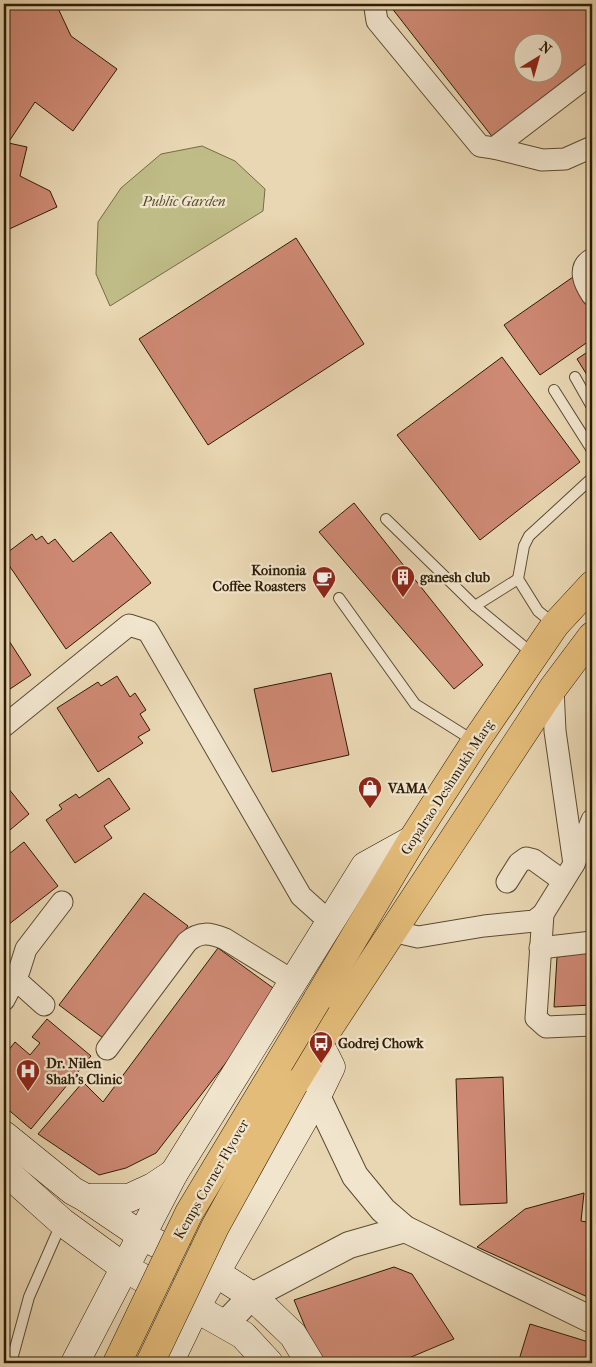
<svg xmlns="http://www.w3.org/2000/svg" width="596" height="1367" font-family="'IM FELL French Canon',serif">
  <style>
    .green { fill: #bfbc87; stroke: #766c46 }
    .building { fill: #ce8974; stroke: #2d1c05; fill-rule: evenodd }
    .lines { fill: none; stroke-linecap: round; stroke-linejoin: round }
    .service-casing { stroke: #5c4b30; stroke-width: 12 }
    .minor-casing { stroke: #5c4b30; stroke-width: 23 }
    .tertiary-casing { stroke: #5c4b30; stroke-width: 28 }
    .secondary-casing { stroke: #2d1c05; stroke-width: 29 }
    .primary-casing { stroke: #2d1c05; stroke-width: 29 }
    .service { stroke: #f1e5ce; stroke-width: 10 }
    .minor { stroke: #f1e5ce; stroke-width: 21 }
    .tertiary { stroke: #f1e5ce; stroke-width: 26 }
    .secondary { stroke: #f1e5ce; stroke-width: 28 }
    .primary { stroke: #e4bc7a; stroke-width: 28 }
    .primary-bridge-casing { stroke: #2d1c05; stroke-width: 29; stroke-linecap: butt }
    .primary-bridge { stroke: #e4bc7a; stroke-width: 28 }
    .labels { text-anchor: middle; stroke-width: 4.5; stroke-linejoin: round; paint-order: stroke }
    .park-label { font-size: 14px; font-style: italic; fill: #594c2c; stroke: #f1e5ce }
    .poi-label { font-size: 14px; font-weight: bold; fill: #2d1c05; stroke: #f1e5ce; text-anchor: start }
    .street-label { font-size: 14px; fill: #2d1c05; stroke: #f1e5ce }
  </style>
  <rect width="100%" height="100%" fill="#e9d7b3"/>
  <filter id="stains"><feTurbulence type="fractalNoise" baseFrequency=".004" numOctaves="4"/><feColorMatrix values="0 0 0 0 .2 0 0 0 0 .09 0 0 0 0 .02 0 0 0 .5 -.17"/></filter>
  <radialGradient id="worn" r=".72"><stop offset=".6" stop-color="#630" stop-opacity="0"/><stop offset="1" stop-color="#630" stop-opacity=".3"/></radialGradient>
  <path class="green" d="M 202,146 L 235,161 L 265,189 L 263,211 L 110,306 L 96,274 L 98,222 L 121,188 L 161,154 Z"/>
  <g class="building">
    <path d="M 4,4 L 56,4 L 71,36 L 117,69 L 73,131 L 35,102 L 10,140 L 4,135 Z"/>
    <path d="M 395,4 L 592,4 L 592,62 L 494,139 L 391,7 ZM 524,42 L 554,42 L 554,72 L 524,72 Z"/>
    <path d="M 4,142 L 27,147 L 20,176 L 50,191 L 57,207 L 5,231 L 4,247 Z"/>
    <path d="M 296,238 L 364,344 L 208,445 L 139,339 Z"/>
    <path d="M 573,277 L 592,305 L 592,339 L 540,375 L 504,325 Z"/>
    <path d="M 592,349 L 592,383 L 577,359 Z"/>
    <path d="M 502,357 L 580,462 L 480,540 L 397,435 Z"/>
    <path d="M 354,503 L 483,665 L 454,689 L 319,532 Z"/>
    <path d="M 111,532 L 151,583 L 66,649 L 4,558 L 4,555 L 32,534 L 36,540 L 42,536 L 48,544 L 55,539 L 73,562 Z"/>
    <path d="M 4,633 L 31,675 L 4,693 Z"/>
    <path d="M 331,673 L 349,755 L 272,772 L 254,689 Z"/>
    <path d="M 117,676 L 130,697 L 135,693 L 146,710 L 140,714 L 150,730 L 138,737 L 143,743 L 98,772 L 57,708 L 98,682 L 101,686 Z"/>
    <path d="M 109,778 L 130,809 L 104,826 L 112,838 L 75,863 L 46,820 L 62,809 L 59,805 L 76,794 L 79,798 Z"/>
    <path d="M 4,783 L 29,814 L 4,835 Z"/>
    <path d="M 24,842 L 58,886 L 4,928 L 4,858 Z"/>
    <path d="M 144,893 L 188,926 L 103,1038 L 59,1005 Z"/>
    <path d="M 218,948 L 280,993 L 156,1153 L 126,1168 L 99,1175 L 38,1134 L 83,1082 L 103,1102 Z"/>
    <path d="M 592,952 L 592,1005 L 554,1007 L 557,957 Z"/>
    <path d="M 47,1019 L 91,1056 L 31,1129 L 4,1106 L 4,1056 L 15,1042 L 30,1055 L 40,1043 L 32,1037 Z"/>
    <path d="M 503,1077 L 507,1203 L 460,1205 L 456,1079 Z"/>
    <path d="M 584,1193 L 581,1221 L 592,1223 L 592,1299 L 477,1247 L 525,1209 Z"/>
    <path d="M 394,1267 L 412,1274 L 454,1339 L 397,1363 L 320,1363 L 294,1300 Z"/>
    <path d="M 530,1324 L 592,1343 L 592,1363 L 518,1363 Z"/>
  </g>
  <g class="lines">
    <g class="service-casing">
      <g id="service">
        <path d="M 575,377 L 592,407"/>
        <path d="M 554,390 L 592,450"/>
        <path d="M 386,519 L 475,606 L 533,654"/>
        <path d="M 339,598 L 415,704 L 474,741"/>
        <path d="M 475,606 L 518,579"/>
        <path d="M 554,624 L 538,611 L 518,579 L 524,546 L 529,536 L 592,478"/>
        <path d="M 11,1363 L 29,1297 L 61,1224"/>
      </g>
    </g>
    <g class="minor-casing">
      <g id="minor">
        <path d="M 377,4 L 375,8 L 377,21 L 480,146 L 494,148 L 592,73"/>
        <path d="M 494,148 L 542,160 L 565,159 L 592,147"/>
        <path d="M 592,259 C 577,268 584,283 592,295"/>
        <path d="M 4,726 L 129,625 L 148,631 L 301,896 L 331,923"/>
        <path d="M 574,864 L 592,820"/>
        <path d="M 507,882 L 519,863 L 526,858 L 534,860 L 563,881"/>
        <path d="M 543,914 L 536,1018 L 546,1027 L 592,1025"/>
        <path d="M 392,931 L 418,937 L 484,926 L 534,921 L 543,914 L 574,864 L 555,731 L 553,688"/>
        <path d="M 540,948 L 592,942"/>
        <path d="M 15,979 L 44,1005"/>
        <path d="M 4,1000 L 19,971 L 26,949 L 62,902"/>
        <path d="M 107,1049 L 187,942 C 200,931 210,933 225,939 L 293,981"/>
      </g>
    </g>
    <g class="tertiary-casing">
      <g id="tertiary">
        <path d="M 317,1096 L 355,1176 L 383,1210 L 405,1229 L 592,1320"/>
        <path d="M 225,1324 L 252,1296 L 349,1245 L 405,1229"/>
      </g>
    </g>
    <g class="secondary-casing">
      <g id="secondary">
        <path d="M 4,1135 L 73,1191 L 86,1198 L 142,1236 L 216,1273 L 252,1296 L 293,1335 L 310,1363"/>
        <path d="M 4,1170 L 62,1222 L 125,1268 L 243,1335 L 269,1363"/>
        <path d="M 86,1198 L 129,1198 L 153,1187 L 174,1173"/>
        <path d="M 75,1363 L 174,1173 L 365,866 L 412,840"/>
        <path d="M 169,1363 L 196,1307 L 317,1096 L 331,1067 L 319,1043"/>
      </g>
    </g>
    <g class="primary-casing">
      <g id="primary">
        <path d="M 317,1000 L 412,840 L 475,742 L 555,625 L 592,585"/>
        <path d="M 294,1084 L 319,1043 L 553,688 L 592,636"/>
      </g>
    </g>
    <use href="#service" class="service"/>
    <use href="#minor" class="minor"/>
    <use href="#tertiary" class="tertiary"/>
    <use href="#secondary" class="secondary"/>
    <use href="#primary" class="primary"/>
    <g class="primary-bridge-casing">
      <g id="primary-bridge">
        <path d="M 117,1363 L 189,1213 L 317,1000"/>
        <path d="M 150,1363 L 215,1227 L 294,1084"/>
      </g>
    </g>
    <use href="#primary-bridge" class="primary-bridge"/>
  </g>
  <defs>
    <g id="building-pin" transform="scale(1.25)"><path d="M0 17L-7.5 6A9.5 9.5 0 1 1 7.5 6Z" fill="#8f2418" stroke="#f1e5ce"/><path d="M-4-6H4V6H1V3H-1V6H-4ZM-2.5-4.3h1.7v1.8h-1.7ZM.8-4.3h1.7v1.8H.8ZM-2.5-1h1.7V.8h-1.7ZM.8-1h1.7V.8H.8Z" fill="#fff"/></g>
    <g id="cafe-pin" transform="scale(1.25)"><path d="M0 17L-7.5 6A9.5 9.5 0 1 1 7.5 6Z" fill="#8f2418" stroke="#f1e5ce"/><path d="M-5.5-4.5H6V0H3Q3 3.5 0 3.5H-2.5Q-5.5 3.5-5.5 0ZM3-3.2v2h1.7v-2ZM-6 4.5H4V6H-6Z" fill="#fff"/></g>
    <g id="shop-pin" transform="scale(1.25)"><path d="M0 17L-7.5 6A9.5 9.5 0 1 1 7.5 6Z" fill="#8f2418" stroke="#f1e5ce"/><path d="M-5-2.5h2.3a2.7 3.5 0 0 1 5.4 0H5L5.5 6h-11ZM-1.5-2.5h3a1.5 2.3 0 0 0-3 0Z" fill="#fff"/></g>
    <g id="bus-pin" transform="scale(1.25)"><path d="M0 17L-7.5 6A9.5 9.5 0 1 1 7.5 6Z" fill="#8f2418" stroke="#f1e5ce"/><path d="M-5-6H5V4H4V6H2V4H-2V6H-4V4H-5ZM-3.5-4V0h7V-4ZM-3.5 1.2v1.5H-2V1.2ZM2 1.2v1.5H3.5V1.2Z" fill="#fff"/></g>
    <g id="hospital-pin" transform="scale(1.25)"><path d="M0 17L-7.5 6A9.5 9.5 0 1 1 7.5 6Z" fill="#8f2418" stroke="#f1e5ce"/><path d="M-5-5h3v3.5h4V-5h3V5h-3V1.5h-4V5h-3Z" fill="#fff"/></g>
  </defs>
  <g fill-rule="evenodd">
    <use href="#building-pin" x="403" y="577"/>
    <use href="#cafe-pin" x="324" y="578"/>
    <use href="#shop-pin" x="370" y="788"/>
    <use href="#bus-pin" x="321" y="1043"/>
    <use href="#hospital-pin" x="28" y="1071"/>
  </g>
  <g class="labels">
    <g class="park-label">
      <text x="184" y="206">Public Garden</text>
    </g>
    <g class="poi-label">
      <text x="306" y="575" text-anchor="end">Koinonia<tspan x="306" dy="16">Coffee Roasters</tspan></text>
      <text x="420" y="582">ganesh club</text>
      <text x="388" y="793">VAMA</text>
      <text x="338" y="1048">Godrej Chowk</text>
      <text x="46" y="1068">Dr. Nilen<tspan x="46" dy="16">Shah's Clinic</tspan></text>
    </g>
    <g class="street-label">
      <text transform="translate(447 787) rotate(-57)" y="5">Gopalrao Deshmukh Marg</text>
      <text transform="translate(211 1179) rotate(-60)" y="5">Kemps Corner Flyover</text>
    </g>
  </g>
  <rect width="596" height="1367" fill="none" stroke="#e9d7b3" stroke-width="20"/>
  <rect x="5" y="5" width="586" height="1357" fill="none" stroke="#2d1c05" stroke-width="2.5"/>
  <rect x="10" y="10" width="576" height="1347" fill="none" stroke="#2d1c05"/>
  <g transform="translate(538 58) rotate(37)"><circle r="24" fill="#f1e5ce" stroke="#a3957e"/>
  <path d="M0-4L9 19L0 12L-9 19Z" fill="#8f2418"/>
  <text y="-8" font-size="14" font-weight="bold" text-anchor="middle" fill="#2d1c05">N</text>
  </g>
  <rect width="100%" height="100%" filter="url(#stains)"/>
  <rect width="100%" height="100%" fill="url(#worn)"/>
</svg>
